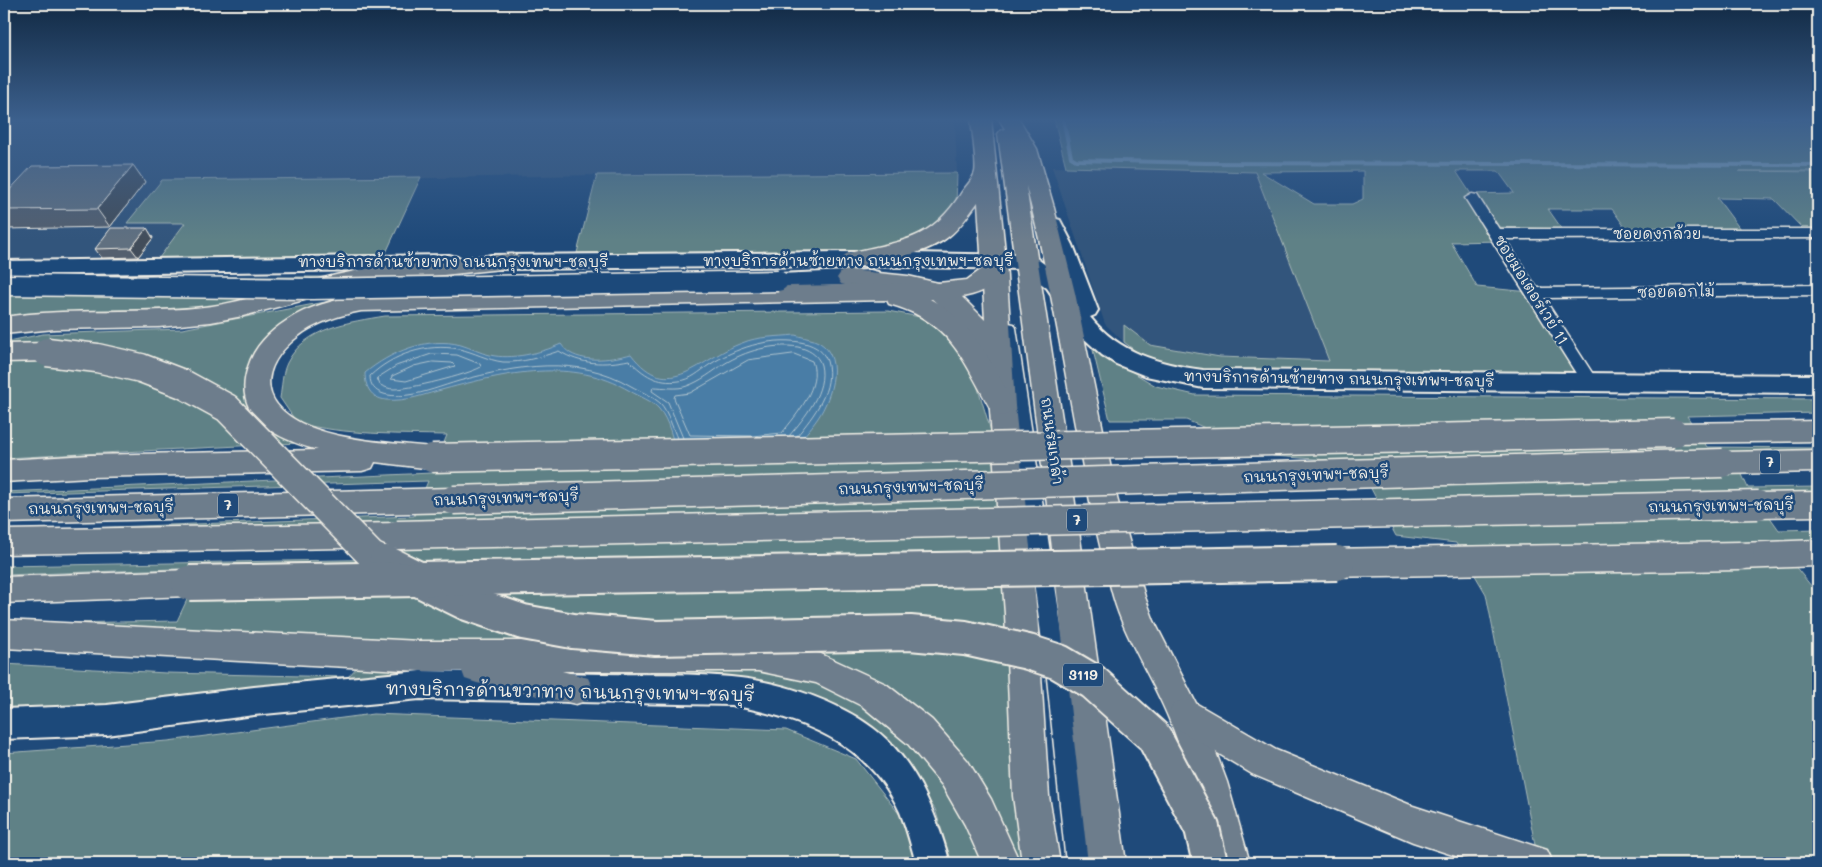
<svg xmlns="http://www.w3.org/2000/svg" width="1822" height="867" font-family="Mali,'Playpen Sans Thai',sans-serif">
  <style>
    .built { fill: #32557c }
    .green { fill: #5e8186; stroke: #a9b9b7; fill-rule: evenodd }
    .water { fill: #487da6; stroke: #8dabc0 }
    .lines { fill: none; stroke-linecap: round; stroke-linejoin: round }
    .shore { stroke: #afc3ce; stroke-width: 1 }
    .stream { stroke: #8dabc0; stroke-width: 4 }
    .street-casing { stroke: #f4f1e8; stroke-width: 3 }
    .secondary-casing { stroke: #f4f1e8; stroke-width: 4 }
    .primary-casing { stroke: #f4f1e8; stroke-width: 3 }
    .highway-casing { stroke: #f4f1e8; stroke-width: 3 }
    .street { fill: #1f4a7a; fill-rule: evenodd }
    .secondary { fill: #1f4a7a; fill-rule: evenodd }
    .primary { fill: #6d7d8c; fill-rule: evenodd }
    .highway { fill: #6d7d8c; fill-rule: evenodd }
    .secondary-bridge-casing { stroke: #f4f1e8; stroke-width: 23; stroke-linecap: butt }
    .highway-bridge-far1-casing { stroke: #f4f1e8; stroke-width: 31; stroke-linecap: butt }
    .highway-bridge-casing { stroke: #f4f1e8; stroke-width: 38; stroke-linecap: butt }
    .secondary-bridge { stroke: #1f4a7a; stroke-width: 20 }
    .highway-bridge-far1 { stroke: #6d7d8c; stroke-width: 28 }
    .highway-bridge { stroke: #6d7d8c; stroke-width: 34 }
    .wall { fill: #535f6e; stroke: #f4f1e8 }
    .shaded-wall { fill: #434e5a; stroke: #f4f1e8 }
    .building { fill: #606f80; stroke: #f4f1e8 }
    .labels { text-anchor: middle; stroke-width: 5; stroke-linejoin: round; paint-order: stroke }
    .shield { fill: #1f4a7a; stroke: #b4bfc7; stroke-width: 1 }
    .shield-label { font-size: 14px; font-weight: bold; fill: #f4f1e8 }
    .street-label { font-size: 15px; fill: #f4f1e8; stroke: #1f4a7a }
    .near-street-label { font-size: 18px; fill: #f4f1e8; stroke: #1f4a7a }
  </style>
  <rect width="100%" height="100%" fill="#1f4a7a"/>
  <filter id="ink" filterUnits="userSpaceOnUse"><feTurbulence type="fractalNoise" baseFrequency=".02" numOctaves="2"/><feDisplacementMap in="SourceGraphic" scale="10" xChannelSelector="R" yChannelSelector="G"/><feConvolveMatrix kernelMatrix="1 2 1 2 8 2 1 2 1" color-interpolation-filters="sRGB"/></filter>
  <g filter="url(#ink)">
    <g class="built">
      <path d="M 4,119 L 955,119 L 957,173 L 597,175 L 326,180 L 128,223 L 186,223 L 159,258 L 93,262 L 4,262 Z"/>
      <path d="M 1052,167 L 1255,171 L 1330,361 L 1220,357 L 1129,347 L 1105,324 Z"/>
    </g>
    <g class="green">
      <path d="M 1054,119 L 1818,119 L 1818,171 L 1739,171 L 1818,172 L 1818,229 L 1803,229 L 1774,199 L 1717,198 L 1740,229 L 1627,230 L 1612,209 L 1548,209 L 1562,229 L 1493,227 L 1502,241 L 1451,242 L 1477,287 L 1541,293 L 1583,377 L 1212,374 L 1147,360 L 1124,342 L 1124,325 L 1150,345 L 1220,357 L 1329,361 L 1255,172 L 1066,167 ZM 1456,171 L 1498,171 L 1514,193 L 1471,194 ZM 1261,172 L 1363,171 L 1363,199 L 1352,204 L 1314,204 Z"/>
      <path d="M 957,173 L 956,206 L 923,234 L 867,252 L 577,253 L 597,175 Z"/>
      <path d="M 421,177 L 384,257 L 280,260 L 159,258 L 185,223 L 127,223 L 162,180 Z"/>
      <path d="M 837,272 L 330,302 L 276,331 L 250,398 L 257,422 L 298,443 L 4,458 L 4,342 L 43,334 L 182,329 L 325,302 L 352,293 L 413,282 Z"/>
      <path d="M 126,277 L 340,277 L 205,310 L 72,314 L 4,320 L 4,313 L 7,309 L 4,301 L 4,278 Z"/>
      <path d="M 888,311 L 920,317 L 952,334 L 971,365 L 1000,461 L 1025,821 L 1022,863 L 952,863 L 935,809 L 889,748 L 784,690 L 619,680 L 67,723 L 4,719 L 4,664 L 166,673 L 348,677 L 378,644 L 185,631 L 4,624 L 177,621 L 202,568 L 4,575 L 4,566 L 396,559 L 411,522 L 4,531 L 414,516 L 428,481 L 4,494 L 4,492 L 432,473 L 447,435 C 397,434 346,435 297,423 L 280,398 C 282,387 282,373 287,363 C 305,327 350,322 385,316 Z"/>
      <path d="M 1091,342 L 1119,364 L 1156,386 L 1195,395 L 1818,399 L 1818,413 L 1687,416 L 1707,447 L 1818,448 L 1818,454 L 1734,457 L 1748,488 L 1818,487 L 1818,494 L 1755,496 L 1779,530 L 1818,529 L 1818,543 L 1777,544 L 1816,592 L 1818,593 L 1818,863 L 1564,863 L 1537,855 L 1486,594 L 1456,543 L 1396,536 L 1357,462 L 1273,456 L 1186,420 L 1110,420 Z"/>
      <path d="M 373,714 L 786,730 L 856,759 L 904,820 L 916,863 L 4,863 L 4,753 L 168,741 Z"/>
    </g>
    <path class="water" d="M 795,335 C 801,337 808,338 814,340 C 846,352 832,397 818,418 C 810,430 800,440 791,451 L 677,455 C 673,441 669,420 659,409 C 653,401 638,396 630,391 C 573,357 505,373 445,389 C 425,394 407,402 386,400 C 371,398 365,387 365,373 C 390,352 428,336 461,345 C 471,348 480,353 490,355 C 511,360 541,353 561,344 C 563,347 567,351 570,353 C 587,363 613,359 631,354 C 669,404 700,358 742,343 C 758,336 778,337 795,335 Z"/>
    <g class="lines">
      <g class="shore">
        <path d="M 432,354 L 457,355 L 480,364 L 481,367 C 467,375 410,389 394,389 C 389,389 385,387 380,385 L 377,378 L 396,366 Z"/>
        <path d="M 794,354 L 812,361 C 822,386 797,414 782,433 L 752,436 L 690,435 L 674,398 L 675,395 L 690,393 L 748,360 Z"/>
        <path d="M 433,362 L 452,363 L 455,366 L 406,381 L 391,379 L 392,376 L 414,366 Z"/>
        <path d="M 677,438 C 673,429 667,410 661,404 C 654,397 640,391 631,386 C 578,354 515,366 459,381 C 442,386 425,393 408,395 C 392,397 370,396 370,376 C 393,354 427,343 459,349 C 474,352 487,360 503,362 C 522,363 541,357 559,351 C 581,365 604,365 629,360 C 644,375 657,384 679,381 C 691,380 700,371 709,365 C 736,348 768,337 800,342 C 811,344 823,349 827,361 C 835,389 814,415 797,436"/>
        <path d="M 683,438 L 668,402 L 652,391 L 653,387 C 664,387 677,390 687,386 C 701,381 712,372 724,364 C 745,351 773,343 798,347 C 807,349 818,354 821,365 C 827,391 805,417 789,436"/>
      </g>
      <path class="stream" d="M 1063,119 L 1071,157 L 1076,160 L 1206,163 L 1818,165"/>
      <g class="street-casing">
        <g id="street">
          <path d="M 1472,194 L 1477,195 L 1499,229 L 1818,229 L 1818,238 L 1505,239 L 1537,288 L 1818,285 L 1818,295 L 1544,298 L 1598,382 L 1596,386 L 1590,388 L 1584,386 L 1465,198 Z"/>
          <path d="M 1008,323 L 1014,324 L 1016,328 L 1069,678 L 1090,863 L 1066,863 L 1047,678 L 1000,328 L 1002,324 Z"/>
        </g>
      </g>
      <g class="secondary-casing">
        <g id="secondary">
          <path d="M 1053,218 L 1060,220 L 1073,245 L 1098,310 L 1095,315 L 1090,317 C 1119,353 1159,364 1203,370 L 1818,375 L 1818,393 L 1203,388 L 1146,376 L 1116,364 L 1102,355 L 1078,333 L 1047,288 L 1022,269 L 854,266 L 491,269 L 483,267 L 480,262 L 483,257 L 491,255 L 854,252 L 1027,255 L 1035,257 L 1064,279 L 1043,224 L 1046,220 Z"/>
          <path d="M 449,255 L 457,257 L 460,262 L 457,267 L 449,269 L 4,275 L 4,261 Z"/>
          <path d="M 870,270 L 878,272 L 881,277 L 878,282 L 870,284 L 778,288 L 770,286 L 767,281 L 770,276 L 778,274 Z"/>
          <path d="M 420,671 C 481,672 541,673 602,674 C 645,675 688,673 731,677 C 781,681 850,704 887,740 C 921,773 937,818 950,863 L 916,863 C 911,846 907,829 900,812 C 868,742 802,718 731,705 L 420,699 L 254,715 L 107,735 L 4,739 L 4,709 L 107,705 L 254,687 Z"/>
        </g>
      </g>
      <g class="primary-casing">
        <g id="primary">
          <path d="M 971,119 L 991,119 L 1006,261 L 1015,406 L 1037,614 L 1049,796 L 1060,863 L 1022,863 L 1013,796 L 1005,614 L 987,370 L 964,328 L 930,297 L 908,292 L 849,286 L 841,284 L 837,278 L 841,272 L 849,270 L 908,276 L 947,285 L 959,294 L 985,320 L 978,202 C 969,214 960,228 948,237 C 930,252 868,270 846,264 L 842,259 L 846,254 C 898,240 927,245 960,195 C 964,188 973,180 975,172 C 977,164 972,130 971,119 Z"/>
          <path d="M 999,119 L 1019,119 L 1037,149 L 1053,204 L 1075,293 L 1117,498 L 1145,597 L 1154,621 L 1202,715 L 1227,782 L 1250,863 L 1212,863 C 1199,815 1189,765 1169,719 C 1152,677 1125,639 1113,596 C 1075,461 1062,321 1026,186 L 1074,496 L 1126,863 L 1088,863 L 1046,496 L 998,134 L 1001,130 L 1005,129 Z"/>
        </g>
      </g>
      <g class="highway-casing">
        <g id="highway">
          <path d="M 513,254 L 521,257 L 525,262 L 521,267 L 424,277 L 358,286 L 243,316 L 211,322 L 159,327 L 55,329 L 4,334 L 4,317 C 73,307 143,315 212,306 C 254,300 295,284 336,275 C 394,262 454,258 513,254 Z"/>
          <path d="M 994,263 L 1002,266 L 1006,271 C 990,297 957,299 930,299 C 973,321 993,365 1015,406 L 1011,413 L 1002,416 L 993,413 C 963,361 952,321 889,304 L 887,300 L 361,311 C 341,315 321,321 304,332 C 265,359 252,398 301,423 C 338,441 392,443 432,447 L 442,450 L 446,458 L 442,466 L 432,469 L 375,462 L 372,468 L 362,471 L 90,477 L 4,482 L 4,460 L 90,455 L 318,450 C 277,439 231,417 248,367 C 254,347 269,332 286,321 C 308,306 335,300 361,295 L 938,283 L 967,280 L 986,266 Z"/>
          <path d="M 47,343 L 56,346 L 60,352 L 56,358 L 47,361 L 4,362 L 4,344 Z"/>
          <path d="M 1818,421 L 1818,441 L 1674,443 L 1664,440 L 1660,433 L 1664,426 L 1674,423 Z"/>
          <path d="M 1818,450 L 1818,472 L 1723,474 L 1713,471 L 1709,463 L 1713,455 L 1723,452 Z"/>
          <path d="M 453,488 L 463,492 L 468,500 L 463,508 L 453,512 L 4,523 L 4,499 Z"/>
          <path d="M 1818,492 L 1818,516 L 1758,517 L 1748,513 L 1743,505 L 1748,497 L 1758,493 Z"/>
          <path d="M 397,523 L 408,526 L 412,535 L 408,544 L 397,547 L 4,554 L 4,530 Z"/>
          <path d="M 1818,540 L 1818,566 L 1740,569 L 1729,565 L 1725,556 L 1729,547 L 1740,543 Z"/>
          <path d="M 189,570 L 200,574 L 205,583 L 200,592 L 189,596 L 4,603 L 4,577 Z"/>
          <path d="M 4,620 L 420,641 L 758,641 L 821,654 L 886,684 L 932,720 L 968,761 L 991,799 L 1020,863 L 982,863 L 965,825 L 942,785 L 908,744 L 862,706 L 816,683 L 758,671 L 562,671 L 588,678 L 593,689 L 588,700 L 576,704 L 477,683 L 465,679 L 462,671 L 420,671 L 4,648 Z"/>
          <path d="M 1185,699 L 1197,704 L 1276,750 L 1413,806 L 1547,850 L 1553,863 L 1477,863 L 1413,842 L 1252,774 L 1173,726 L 1168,715 L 1173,704 Z"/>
        </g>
      </g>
      <use href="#street" class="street"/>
      <use href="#secondary" class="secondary"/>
      <use href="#primary" class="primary"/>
      <use href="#highway" class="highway"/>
      <g class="secondary-bridge-casing">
        <path id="secondary-bridge" d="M 4,285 L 312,289 L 778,281"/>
      </g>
      <g class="highway-bridge-far1-casing">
        <g id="highway-bridge-far1">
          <path d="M 47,352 L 97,358 L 141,368 L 183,384 L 227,408 L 372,556 L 389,564"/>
          <path d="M 432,458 L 1674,433"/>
          <path d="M 453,500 L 1723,463"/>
          <path d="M 397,535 L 1758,505"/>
          <path d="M 1265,564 L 1740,556"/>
        </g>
      </g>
      <g class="highway-bridge-casing">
        <g id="highway-bridge">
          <path d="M 386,563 L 467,603 L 523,622 L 573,631 L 656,638 L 910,633 L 965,638 L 1028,652 L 1059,662 L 1093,682 L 1154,737 L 1202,828 L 1210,863"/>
          <path d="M 189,583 L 1337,563"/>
        </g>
      </g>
      <use href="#secondary-bridge" class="secondary-bridge"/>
      <use href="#highway-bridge-far1" class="highway-bridge-far1"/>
      <use href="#highway-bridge" class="highway-bridge"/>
    </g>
    <g class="wall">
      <path d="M 133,165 L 145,182 L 110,227 L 5,229 L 4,226 L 4,196 Z"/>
      <path d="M 147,228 L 153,238 L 138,257 L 102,258 L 95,249 Z"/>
    </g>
    <g class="shaded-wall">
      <path d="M 133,165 L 145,182 L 110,227 L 97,209 Z"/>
      <path d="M 147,228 L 153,238 L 138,257 L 131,248 Z"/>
    </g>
    <g class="building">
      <path d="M 133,165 L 97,209 L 4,210 L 4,196 L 32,166 Z"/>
      <path d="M 111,228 L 147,228 L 131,248 L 95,249 Z"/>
    </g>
  </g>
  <linearGradient id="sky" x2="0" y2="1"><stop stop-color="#112943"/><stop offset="0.5" stop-color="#3c608d"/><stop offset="1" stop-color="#3c608d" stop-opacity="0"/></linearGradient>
  <rect width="1822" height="240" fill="url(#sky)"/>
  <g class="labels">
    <g class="shield">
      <rect x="1760" y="450.5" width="20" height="23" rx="4"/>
      <rect x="218" y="493.5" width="20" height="23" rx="4"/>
      <rect x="1067" y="508.5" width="20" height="23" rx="4"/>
      <rect x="1063" y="663.5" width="40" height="23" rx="4"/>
    </g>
    <g class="shield-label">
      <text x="1770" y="467">7</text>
      <text x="228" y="510">7</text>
      <text x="1077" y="525">7</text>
      <text x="1083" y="680">3119</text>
    </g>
    <g class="street-label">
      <text x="1657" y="239">ซอยดงกล้วย</text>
      <text x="858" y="266">ทางบริการด้านซ้ายทาง ถนนกรุงเทพฯ-ชลบุรี</text>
      <text x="453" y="267">ทางบริการด้านซ้ายทาง ถนนกรุงเทพฯ-ชลบุรี</text>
      <text transform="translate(1531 290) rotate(58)" y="5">ซอยมอเตอร์เวย์ 11</text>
      <text transform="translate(1676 292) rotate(-1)" y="5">ซอยดอกไม้</text>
      <text transform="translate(1339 379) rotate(1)" y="5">ทางบริการด้านซ้ายทาง ถนนกรุงเทพฯ-ชลบุรี</text>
      <text transform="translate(1052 441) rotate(82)" y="5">ถนนร่มเกล้า</text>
      <text transform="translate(1316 475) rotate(-2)" y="5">ถนนกรุงเทพฯ-ชลบุรี</text>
      <text transform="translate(911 487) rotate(-2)" y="5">ถนนกรุงเทพฯ-ชลบุรี</text>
      <text transform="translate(506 498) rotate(-2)" y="5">ถนนกรุงเทพฯ-ชลบุรี</text>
      <text transform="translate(1721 506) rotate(-1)" y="5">ถนนกรุงเทพฯ-ชลบุรี</text>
      <text transform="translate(101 508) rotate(-1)" y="5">ถนนกรุงเทพฯ-ชลบุรี</text>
    </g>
    <g class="near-street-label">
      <text transform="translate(570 692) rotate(1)" y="6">ทางบริการด้านขวาทาง ถนนกรุงเทพฯ-ชลบุรี</text>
    </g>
  </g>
  <rect width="1822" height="867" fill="none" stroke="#1f4a7a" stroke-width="20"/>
  <rect x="10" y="10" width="1802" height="847" fill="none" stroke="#f4f1e8" stroke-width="2" filter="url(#ink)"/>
</svg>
